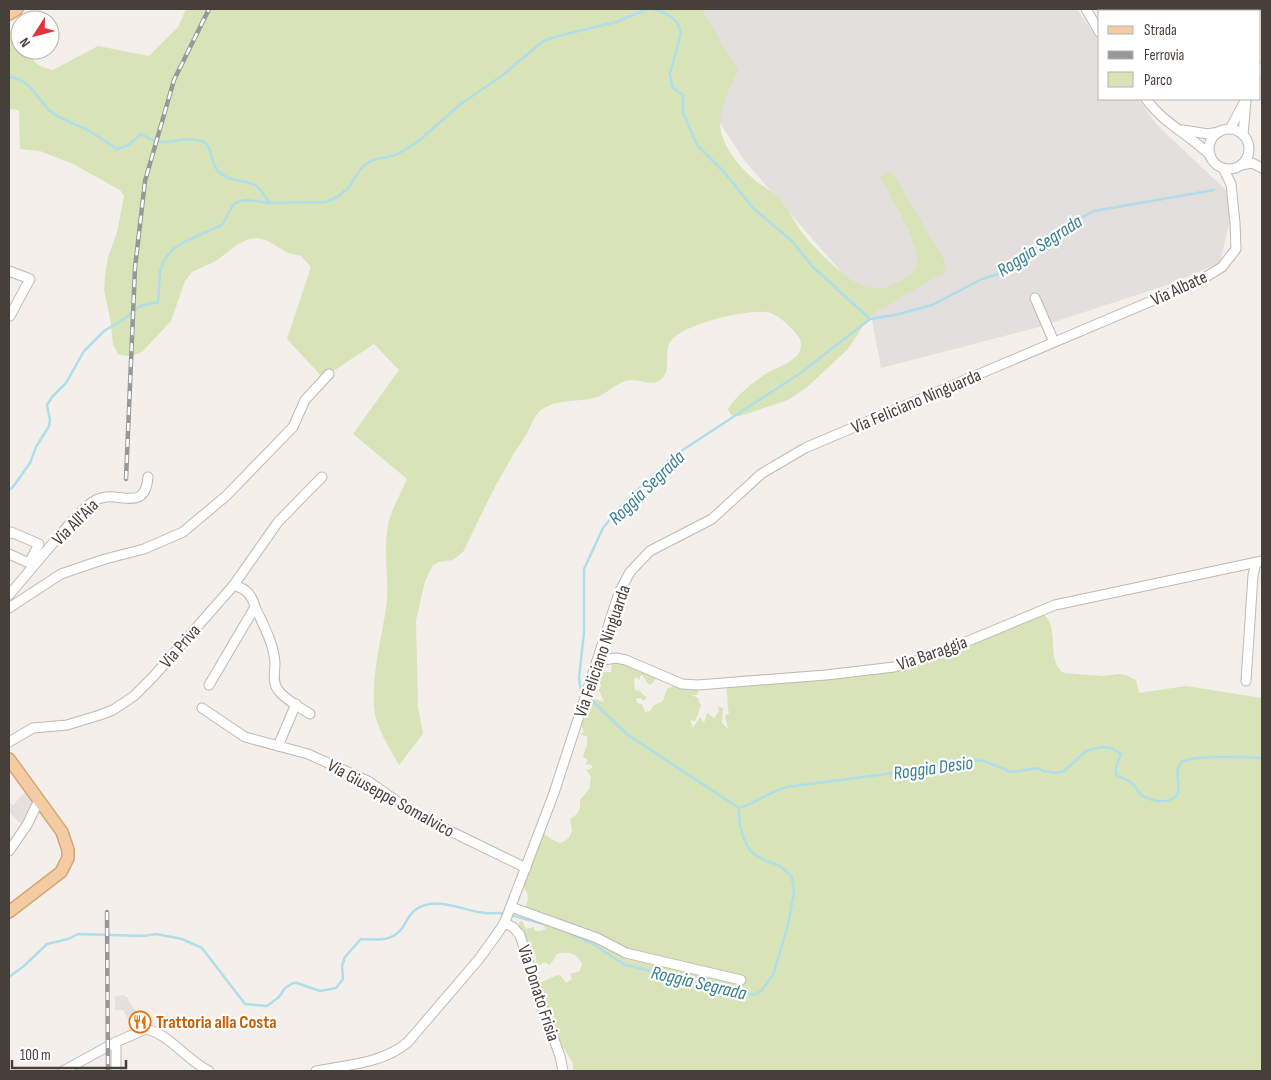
<svg xmlns="http://www.w3.org/2000/svg" width="1271" height="1080" font-family="'Sofia Sans Condensed',sans-serif">
  <style>
    .industrial { fill: #e3dfdc }
    .green { fill: #d9e3b8 }
    .parking { fill: #e3e0df }
    .lines { fill: none; stroke-linecap: round; stroke-linejoin: round }
    .stream { stroke: #aedee9; stroke-width: 2.5 }
    .minor-casing { stroke: #c1b8b1; stroke-width: 11 }
    .major-casing { stroke: #d7a575; stroke-width: 14 }
    .minor { stroke: #fff; stroke-width: 9 }
    .major { stroke: #f3cca4; stroke-width: 11 }
    .rail-casing { stroke: #989898; stroke-width: 4.5 }
    .rail { stroke: #fff; stroke-width: 2.5; stroke-dasharray: 8; stroke-linecap: butt }
    .labels { text-anchor: middle; stroke-width: 4.5; stroke-linejoin: round; paint-order: stroke }
    .street-label { font-size: 18px; fill: #473f39; stroke: #fff }
    .food-label { font-size: 18px; font-weight: bold; fill: #c56008; stroke: #fff; text-anchor: start }
    .water-label { font-size: 19px; font-style: italic; fill: #377f91; stroke: #fff }
  </style>
  <rect width="100%" height="100%" fill="#f4efeb"/>
  <path class="industrial" d="M 681,9 L 1077,9 L 1100,43 L 1100,99 L 1138,99 L 1157,125 L 1228,192 L 1230,220 L 1220,263 L 1170,284 L 1039,327 L 881,368 L 869,304 L 744,160 L 694,83 Z"/>
  <g class="green">
    <path d="M 186,9 L 705,9 L 704,14 L 738,71 C 729,88 717,112 721,132 C 726,152 743,171 759,183 C 765,188 772,191 777,197 C 787,206 793,220 801,231 C 809,243 838,271 850,279 C 863,288 877,292 892,285 C 901,281 912,276 916,267 C 924,249 890,195 880,177 L 891,171 L 944,260 L 945,272 L 875,312 L 867,320 L 848,349 L 806,388 L 788,400 L 740,416 L 731,415 L 728,409 C 737,395 751,384 764,375 C 774,368 797,362 800,350 C 804,339 795,332 788,325 C 782,319 774,313 766,312 C 744,310 682,324 670,342 C 663,354 673,372 659,381 C 650,386 639,379 630,380 C 618,381 608,393 597,397 C 578,403 554,398 539,412 C 532,419 531,427 526,435 C 520,445 513,454 508,464 C 491,492 478,522 463,552 L 453,560 L 439,562 L 433,565 L 425,581 L 416,620 L 418,707 L 423,734 L 399,765 C 389,747 375,727 374,706 C 372,673 381,641 386,608 C 390,580 382,549 389,521 C 393,506 401,493 407,479 L 353,434 L 399,370 L 374,344 L 323,378 L 287,339 L 311,267 L 301,256 L 288,253 L 268,241 L 258,238 L 249,239 L 238,244 L 216,261 L 192,272 L 185,281 L 171,321 L 142,352 L 132,356 L 125,356 L 118,354 L 113,344 L 110,318 L 104,290 L 105,276 L 108,257 L 117,232 L 124,196 L 120,190 L 73,164 L 40,151 L 20,149 L 19,110 L 9,109 L 9,31 L 17,32 L 20,38 L 20,50 L 26,50 C 33,63 39,67 53,70 L 98,46 L 149,56 L 178,27 Z"/>
    <path d="M 1038,610 C 1041,612 1045,615 1047,618 C 1059,634 1046,661 1064,673 L 1103,676 L 1118,674 L 1126,675 L 1136,680 L 1139,693 L 1186,686 L 1262,698 L 1262,1071 L 573,1071 L 573,1063 L 550,1025 L 539,985 L 542,982 L 557,975 L 561,976 L 566,983 L 572,979 L 570,974 L 580,971 L 582,964 C 577,953 569,951 557,954 L 550,965 L 544,962 L 541,965 L 536,963 L 536,957 L 534,952 L 530,952 L 522,931 L 517,927 L 519,927 L 519,922 L 522,921 L 526,929 L 534,927 L 535,931 L 541,931 L 546,929 L 541,922 L 520,915 L 520,907 L 526,906 C 529,897 529,893 522,887 L 541,837 L 544,834 C 551,838 554,842 561,843 L 569,838 L 572,831 L 570,819 C 579,814 581,809 580,800 L 589,789 L 591,777 L 586,770 L 593,768 L 591,765 L 585,764 L 588,760 L 583,757 L 587,744 L 587,736 L 581,735 L 583,732 L 581,718 L 585,715 L 585,706 L 590,698 L 604,702 L 599,690 L 601,686 L 599,681 L 601,672 L 611,672 L 612,663 L 622,662 L 656,678 L 653,683 L 649,685 L 642,675 L 640,676 L 640,680 L 636,677 L 634,679 L 635,690 L 640,691 L 643,695 L 647,697 L 644,701 L 640,698 L 636,699 L 637,703 L 642,704 L 645,712 L 650,711 L 654,705 L 663,701 L 667,689 L 673,686 L 685,688 L 690,691 L 693,689 L 698,690 L 697,695 L 692,695 L 698,698 L 701,706 L 695,721 L 690,720 L 693,728 L 700,717 L 704,723 L 707,713 L 714,718 L 719,711 L 718,706 L 723,708 L 722,723 L 728,729 L 725,716 L 729,713 C 726,703 729,697 726,689 L 739,676 L 865,667 L 917,658 Z"/>
  </g>
  <g class="parking">
    <path d="M 25,792 L 32,801 L 23,826 L 9,812 L 9,802 L 13,805 Z"/>
    <path d="M 123,995 L 127,997 L 134,1009 L 142,1017 L 130,1023 L 123,1010 L 115,1010 L 115,996 Z"/>
  </g>
  <g class="lines">
    <g class="stream">
      <path d="M 652,9 C 666,13 678,17 681,33 L 670,73 L 672,87 L 683,95 L 683,113 L 697,145 L 725,173 L 753,208 L 792,241 L 813,267 L 870,319"/>
      <path d="M 9,77 C 29,78 36,97 49,110 C 59,119 72,123 84,128 C 95,134 106,142 117,149 L 129,145 L 141,134 C 147,137 155,143 162,142 C 177,142 190,136 204,142 C 213,147 210,164 219,172 C 229,182 243,179 255,185 C 261,189 265,197 270,203"/>
      <path d="M 9,490 L 13,487 L 30,463 L 36,447 L 49,426 L 50,420 L 47,405 L 52,397 L 66,383 L 84,351 L 104,331 L 124,319 L 140,306 L 158,302 L 160,271 L 164,260 L 173,249 L 186,241 L 222,225 L 233,205 L 237,202 L 246,200 L 270,203 L 326,202 L 339,196 L 349,187 L 360,170 L 366,164 L 373,160 L 396,155 L 416,143 L 462,103 L 503,75 L 543,41 L 558,36 L 616,22 L 648,9"/>
      <path d="M 584,693 L 581,691 L 579,678 L 584,632 L 584,569 L 603,528 L 621,506 L 672,457 L 802,372 L 870,319 L 895,315 L 932,305 L 982,279 L 1001,273 L 1069,224 L 1094,211 L 1214,190"/>
      <path d="M 588,697 L 628,735 L 739,808"/>
      <path d="M 739,808 C 757,803 770,791 787,787 L 887,774 L 963,760 L 984,761 L 1012,772 L 1038,768 L 1043,771 L 1058,773 L 1064,771 L 1086,751 L 1101,747 L 1111,748 L 1121,754 L 1116,767 L 1116,775 C 1121,778 1126,779 1130,782 C 1142,790 1134,795 1153,800 C 1160,802 1166,802 1172,799 C 1187,793 1170,772 1182,762 C 1190,755 1250,757 1262,758"/>
      <path d="M 510,915 L 548,925"/>
      <path d="M 560,929 L 591,943 L 625,965 L 755,995 L 761,991 L 773,975 L 788,925 L 794,892 L 792,877 C 788,873 784,869 780,866 C 772,862 763,861 755,855 C 743,846 738,823 739,808"/>
      <path d="M 9,977 L 24,966 L 47,944 L 68,939 L 78,934 L 144,936 L 156,934 L 182,939 L 202,948 L 245,1004 L 267,1006 L 279,997 L 285,988 L 293,983 L 297,983 L 320,991 L 336,988 L 343,979 L 342,966 L 345,957 L 361,939 C 377,940 393,942 403,927 C 406,922 409,915 414,911 C 434,894 463,911 485,913 C 492,914 498,912 505,914"/>
    </g>
    <g class="minor-casing">
      <g id="minor">
        <path d="M 1086,9 L 1100,33"/>
        <path d="M 1260,72 L 1262,68"/>
        <path d="M 1146,99 C 1163,123 1190,135 1210,155"/>
        <path d="M 1230,129 L 1244,103"/>
        <circle cx="1229" cy="149" r="20"/>
        <path d="M 1183,130 L 1208,134 L 1219,132"/>
        <path d="M 1243,135 L 1246,100"/>
        <path d="M 1241,165 L 1252,163 L 1262,168"/>
        <path d="M 9,271 L 30,279 L 10,316"/>
        <path d="M 1035,298 L 1054,342"/>
        <path d="M 9,534 L 11,532 L 39,544 L 29,563 L 9,554"/>
        <path d="M 9,595 C 26,575 42,556 59,536 C 70,524 80,510 94,501 C 115,487 145,516 148,477"/>
        <path d="M 255,607 C 263,624 274,644 275,663 C 275,672 272,682 278,690 C 285,700 300,707 310,714"/>
        <path d="M 9,608 L 61,574 L 105,559 L 144,549 L 183,532 L 226,496 L 293,427 L 305,400 L 329,374"/>
        <path d="M 597,661 L 616,658 L 626,660 L 682,684 L 698,685 L 826,675 L 894,667 L 932,656 L 1055,605 L 1262,561"/>
        <path d="M 1246,681 L 1253,575 L 1256,563"/>
        <path d="M 209,685 L 255,607 C 252,595 245,587 233,586"/>
        <path d="M 202,708 L 245,737 L 308,754 L 368,781 L 415,814 L 526,868"/>
        <path d="M 9,742 L 33,728 L 67,725 L 100,715 L 113,710 L 134,696 L 153,677 L 233,586 L 278,522 L 322,477"/>
        <path d="M 278,746 L 296,704"/>
        <path d="M 9,851 L 27,825 L 39,800"/>
        <path d="M 511,907 L 597,938 L 626,953 L 741,980"/>
        <path d="M 504,923 L 513,927 L 520,935 L 544,1012 L 560,1056 L 563,1071"/>
        <path d="M 63,1071 L 116,1042 L 146,1029 C 171,1035 186,1060 209,1071"/>
        <path d="M 116,1071 L 116,1042"/>
        <path d="M 316,1071 C 348,1065 384,1063 408,1042 L 479,959 L 502,927 L 506,919 L 554,793 L 619,593 L 630,572 L 650,551 L 712,519 L 761,474 L 805,448 L 1201,280 L 1222,267 L 1236,249 L 1235,223 L 1231,184 L 1223,168"/>
      </g>
    </g>
    <g class="major-casing">
      <g id="major">
        <path d="M 9,14 L 17,9"/>
        <path d="M 9,759 L 62,832 L 68,850 L 68,858 L 61,872 L 9,912"/>
      </g>
    </g>
    <use href="#minor" class="minor"/>
    <use href="#major" class="major"/>
    <g class="rail-casing">
      <g id="rail">
        <path d="M 126,479 L 135,268 L 145,181 L 174,80 L 209,9"/>
        <path d="M 107,912 L 108,1071"/>
      </g>
    </g>
    <use href="#rail" class="rail"/>
  </g>
  <defs>
    <g id="restaurant-ring" transform="scale(1.125)"><circle r="9.5" fill="#fff" stroke="#e8710a" stroke-width="1.5"/><path d="M-5-6h1v4h1v-4h1v4h1v-4h1v5L-1.5 .5V6h-2V.5L-5-1ZM5-6V6H3V1.5H1.5Q1.5-4 5-6Z" fill="#e8710a"/></g>
  </defs>
  <g fill-rule="evenodd">
    <use href="#restaurant-ring" x="140" y="1022"/>
  </g>
  <g class="labels">
    <g class="street-label">
      <text transform="translate(1179 288) rotate(-25)" y="6">Via Albate</text>
      <text transform="translate(916 401) rotate(-23)" y="6">Via Feliciano Ninguarda</text>
      <text transform="translate(75 522) rotate(-45)" y="6">Via All'Aia</text>
      <text transform="translate(180 646) rotate(-49)" y="6">Via Priva</text>
      <text transform="translate(602 651) rotate(-71)" y="6">Via Feliciano Ninguarda</text>
      <text transform="translate(932 653) rotate(-19)" y="6">Via Baraggia</text>
      <text transform="translate(391 798) rotate(29)" y="6">Via Giuseppe Somalvico</text>
      <text transform="translate(539 993) rotate(72)" y="6">Via Donato Frisia</text>
    </g>
    <g class="food-label">
      <text x="156" y="1028">Trattoria alla Costa</text>
    </g>
    <g class="water-label">
      <text transform="translate(1039 245) rotate(-33)" y="7">Roggia Segrada</text>
      <text transform="translate(646 487) rotate(-44)" y="7">Roggia Segrada</text>
      <text transform="translate(933 767) rotate(-8)" y="7">Roggia Desio</text>
      <text transform="translate(699 982) rotate(13)" y="7">Roggia Segrada</text>
    </g>
  </g>
  <rect width="1271" height="1080" fill="none" stroke="#473f39" stroke-width="20"/>
  <rect x="1098" y="10" width="162" height="90" fill="#ffffff" stroke="#b5b2b0"/>
  <rect x="1108" y="26" width="25" height="8" fill="#f3cca4" stroke="#b5b2b0"/>
  <text x="1144" y="35" font-size="15" fill="#473f39">Strada</text>
  <rect x="1108" y="51" width="25" height="8" fill="#989898" stroke="#b5b2b0"/>
  <text x="1144" y="60" font-size="15" fill="#473f39">Ferrovia</text>
  <rect x="1108" y="72" width="25" height="15" fill="#d9e3b8" stroke="#b5b2b0"/>
  <text x="1144" y="85" font-size="15" fill="#473f39">Parco</text>
  <g transform="translate(35 35) rotate(234)"><circle r="24" fill="#ffffff" stroke="#b5b2b0"/>
  <path d="M0-4L9 19L0 12L-9 19Z" fill="#e3333e"/>
  <text y="-8" font-size="14" font-weight="bold" text-anchor="middle" fill="#473f39">N</text>
  </g>
  <path d="M12 1060v8h114v-8" fill="none" stroke="#473f39" stroke-width="2.5"/>
  <text x="20" y="1060" font-size="15" fill="#473f39" stroke="#ffffff" stroke-width="4" paint-order="stroke">100 m</text>
</svg>
